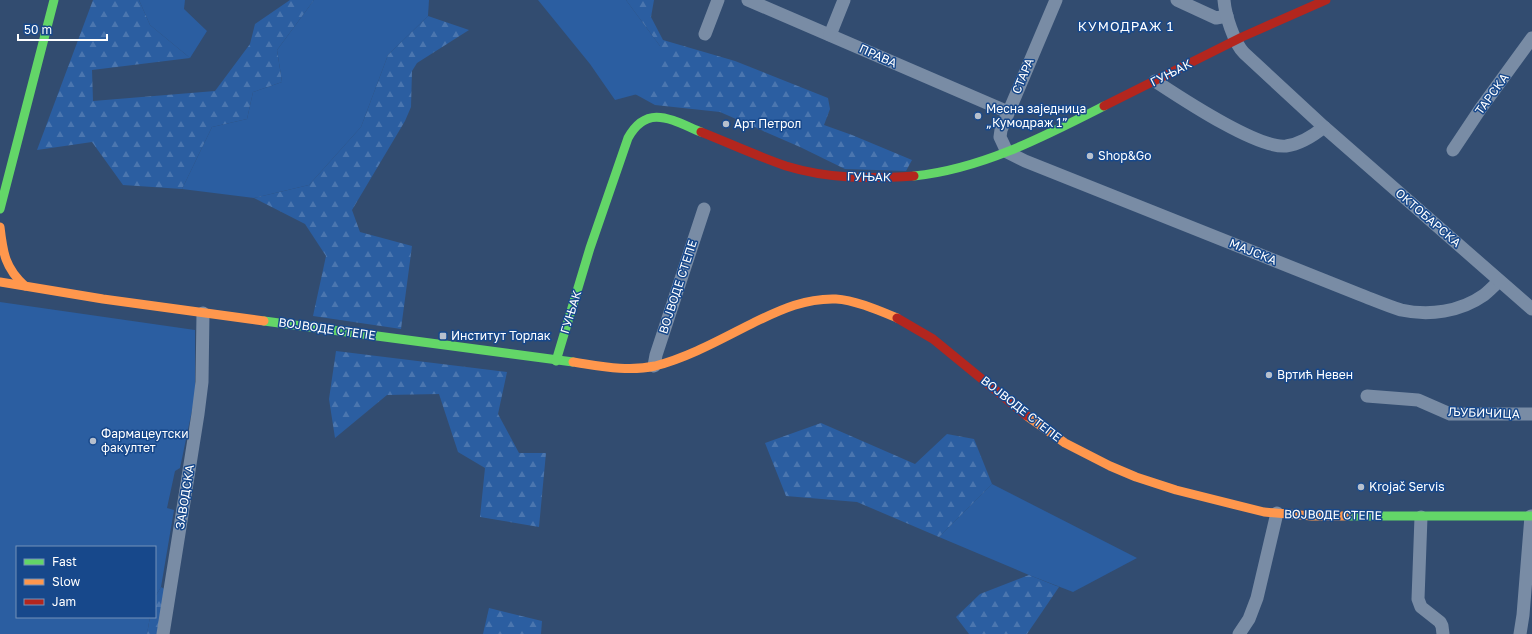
<svg xmlns="http://www.w3.org/2000/svg" width="1532" height="634" font-family="'Golos Text',sans-serif">
  <style>
    .green { fill: #2b5ea1 }
    .forest { fill: url(#forest-firs) }
    .lines { fill: none; stroke-linecap: round; stroke-linejoin: round }
    .street { stroke: #798ca5; stroke-width: 13 }
    .fast { stroke: #63d668; stroke-width: 9 }
    .slow { stroke: #ff974d; stroke-width: 9 }
    .jam { stroke: #b3261e; stroke-width: 9 }
    .poi-dot { fill: #b7c0cd; stroke: #17488b; stroke-width: 1.5 }
    .labels { text-anchor: middle; stroke-width: 3; stroke-linejoin: round; paint-order: stroke }
    .street-label { font-size: 12px; fill: #fff; stroke: #17488b }
    .poi-label { font-size: 12px; fill: #fff; stroke: #17488b; text-anchor: start }
    .neighbourhood-label { font-size: 13px; letter-spacing: 1px; fill: #fff; stroke: #17488b }
  </style>
  <defs>
    <pattern id="forest-firs" width="22" height="20" patternUnits="userSpaceOnUse"><rect width="22" height="20" fill="#2b5ea1"/><path d="M5 1l3.5 6h-7zM16 11l3.5 6h-7z" fill="#4b76af"/></pattern>
  </defs>
  <rect width="100%" height="100%" fill="#324c70"/>
  <g class="green">
    <path d="M 139,0 L 185,0 L 184,9 L 207,31 L 190,58 L 150,25 Z"/>
    <path d="M 314,0 L 429,0 L 428,16 L 388,55 L 361,127 L 309,185 L 254,198 L 182,189 L 212,127 L 247,119 L 253,92 L 282,82 L 277,50 Z"/>
    <path d="M 538,0 L 626,0 L 660,46 L 660,88 L 615,100 L 590,64 Z"/>
    <path d="M 0,302 L 195,330 L 195,396 L 180,468 L 175,471 L 167,508 L 174,510 L 161,587 L 155,597 L 155,547 L 17,547 L 17,617 L 150,617 L 147,634 L 0,634 Z"/>
    <path d="M 992,484 L 1137,558 L 1073,592 L 1029,575 L 939,537 Z"/>
  </g>
  <g class="forest">
    <path d="M 93,0 L 139,0 L 150,25 L 190,58 L 92,70 L 93,101 L 215,91 L 250,44 L 255,24 L 290,0 L 314,0 L 277,50 L 282,82 L 253,92 L 247,119 L 212,127 L 182,189 L 123,185 L 92,142 L 37,150 Z"/>
    <path d="M 626,0 L 654,0 L 651,17 L 663,40 L 735,61 L 828,98 L 830,109 L 824,125 L 852,135 L 912,160 L 906,171 L 845,169 L 800,147 L 720,112 L 655,105 L 635,94 L 660,87 L 660,46 Z"/>
    <path d="M 428,16 L 469,30 L 417,63 L 412,71 L 411,107 L 405,121 L 352,210 L 360,232 L 412,246 L 401,329 L 313,316 L 326,256 L 305,224 L 254,198 L 309,185 L 361,127 L 388,55 Z"/>
    <path d="M 336,351 L 507,372 L 498,414 L 519,453 L 546,453 L 539,527 L 480,517 L 485,468 L 458,452 L 439,394 L 387,395 L 335,438 L 329,399 Z"/>
    <path d="M 821,423 L 915,464 L 947,434 L 974,439 L 992,484 L 939,537 L 857,502 L 786,496 L 765,443 Z"/>
    <path d="M 1029,575 L 1059,587 L 1027,634 L 969,634 L 956,617 L 980,594 Z"/>
    <path d="M 161,587 L 166,590 L 159,634 L 147,634 L 150,617 L 155,617 L 155,597 Z"/>
    <path d="M 489,608 L 542,621 L 541,634 L 483,634 Z"/>
  </g>
  <g class="lines">
    <g class="street">
      <path d="M 748,0 L 1008,112"/>
      <path d="M 1056,0 L 1001,130 L 1000,137 L 1007,152 L 1025,161 L 1361,295 C 1374,300 1388,306 1401,310 C 1429,316 1460,312 1484,295 C 1489,291 1494,286 1499,281"/>
      <path d="M 1177,0 L 1216,18 L 1227,16"/>
      <path d="M 1224,0 C 1225,14 1234,43 1244,53 L 1324,127 L 1532,309"/>
      <path d="M 705,34 L 718,0"/>
      <path d="M 830,35 L 844,0"/>
      <path d="M 1155,81 C 1181,98 1257,149 1286,146 C 1301,144 1313,136 1324,127"/>
      <path d="M 1453,150 L 1481,108 L 1532,38"/>
      <path d="M 654,366 L 656,355 L 704,209"/>
      <path d="M 1367,396 L 1418,400 L 1450,414 L 1532,414"/>
      <path d="M 1421,517 L 1418,599 L 1421,607 L 1440,622 L 1442,626 L 1443,634"/>
      <path d="M 163,634 L 198,414 L 202,382 L 203,313"/>
      <path d="M 1239,634 L 1249,619 L 1257,598 L 1277,513"/>
      <path d="M 1520,634 L 1523,615 L 1531,516"/>
    </g>
    <g class="fast">
      <path d="M 914,176 C 982,169 1045,136 1104,106"/>
      <path d="M 0,209 L 54,0"/>
      <path d="M 264,321 L 573,362"/>
      <path d="M 556,361 L 590,248 L 628,138 C 647,103 672,120 701,132"/>
      <path d="M 1347,516 L 1532,516"/>
    </g>
    <g class="slow">
      <path d="M 0,227 C 3,253 5,268 25,286"/>
      <path d="M 0,282 L 103,299 L 264,321"/>
      <path d="M 573,362 C 600,366 628,372 655,366 C 690,357 723,338 755,322 C 782,309 806,298 836,299 C 855,300 880,311 897,318"/>
      <path d="M 1027,416 L 1065,443 L 1110,466 L 1136,477 L 1176,490 L 1264,512 L 1312,516 L 1347,516"/>
    </g>
    <g class="jam">
      <path d="M 1104,106 L 1242,37 L 1326,0"/>
      <path d="M 701,132 C 729,143 757,156 786,166 C 828,179 871,179 914,176"/>
      <path d="M 897,318 L 933,339 L 1027,416"/>
    </g>
  </g>
  <g class="poi-dot">
    <circle cx="978" cy="116" r="4"/>
    <circle cx="726" cy="124" r="4"/>
    <circle cx="1090" cy="156" r="4"/>
    <rect x="439" y="332" width="8" height="8" rx="2"/>
    <circle cx="1269" cy="375" r="4"/>
    <circle cx="93" cy="441" r="4"/>
    <circle cx="1361" cy="487" r="4"/>
  </g>
  <g class="labels">
    <g class="street-label">
      <text transform="translate(878 56) rotate(24)" y="4">ПРАВА</text>
      <text transform="translate(1171 73) rotate(-27)" y="4">ГУЊАК</text>
      <text transform="translate(1023 76) rotate(-67)" y="4">СТАРА</text>
      <text transform="translate(1492 94) rotate(-54)" y="4">ТАРСКА</text>
      <text transform="translate(869 177) rotate(1)" y="4">ГУЊАК</text>
      <text transform="translate(1428 218) rotate(41)" y="4">ОКТОБАРСКА</text>
      <text transform="translate(1253 252) rotate(22)" y="4">МАЈСКА</text>
      <text transform="translate(678 287) rotate(-72)" y="4">ВОЈВОДЕ СТЕПЕ</text>
      <text transform="translate(571 312) rotate(-73)" y="4">ГУЊАК</text>
      <text transform="translate(327 329) rotate(8)" y="4">ВОЈВОДЕ СТЕПЕ</text>
      <text transform="translate(1021 409) rotate(38)" y="4">ВОЈВОДЕ СТЕПЕ</text>
      <text transform="translate(1484 413) rotate(2)" y="4">ЉУБИЧИЦА</text>
      <text transform="translate(185 497) rotate(-81)" y="4">ЗАВОДСКА</text>
      <text transform="translate(1333 515) rotate(1)" y="4">ВОЈВОДЕ СТЕПЕ</text>
    </g>
    <g class="poi-label">
      <text x="986" y="113">Месна заједница<tspan x="986" dy="14">„Кумодраж 1”</tspan></text>
      <text x="734" y="128">Арт Петрол</text>
      <text x="1098" y="160">Shop&amp;Go</text>
      <text x="451" y="340">Институт Торлак</text>
      <text x="1277" y="379">Вртић Невен</text>
      <text x="101" y="438">Фармацеутски<tspan x="101" dy="14">факултет</tspan></text>
      <text x="1369" y="491">Krojač Servis</text>
    </g>
    <g class="neighbourhood-label">
      <text x="1126" y="31">КУМОДРАЖ 1</text>
    </g>
  </g>
  <rect x="16" y="546" width="140" height="72" fill="#17488b" stroke="#7491b9"/>
  <rect x="24" y="559" width="20" height="6" fill="#63d668" stroke="#7491b9"/>
  <text x="52" y="566" font-size="12" fill="#ffffff">Fast</text>
  <rect x="24" y="579" width="20" height="6" fill="#ff974d" stroke="#7491b9"/>
  <text x="52" y="586" font-size="12" fill="#ffffff">Slow</text>
  <rect x="24" y="599" width="20" height="6" fill="#b3261e" stroke="#7491b9"/>
  <text x="52" y="606" font-size="12" fill="#ffffff">Jam</text>
  <path d="M18 34v6h89v-6" fill="none" stroke="#ffffff" stroke-width="2"/>
  <text x="24" y="34" font-size="12" fill="#ffffff" stroke="#17488b" stroke-width="3" paint-order="stroke">50 m</text>
</svg>
